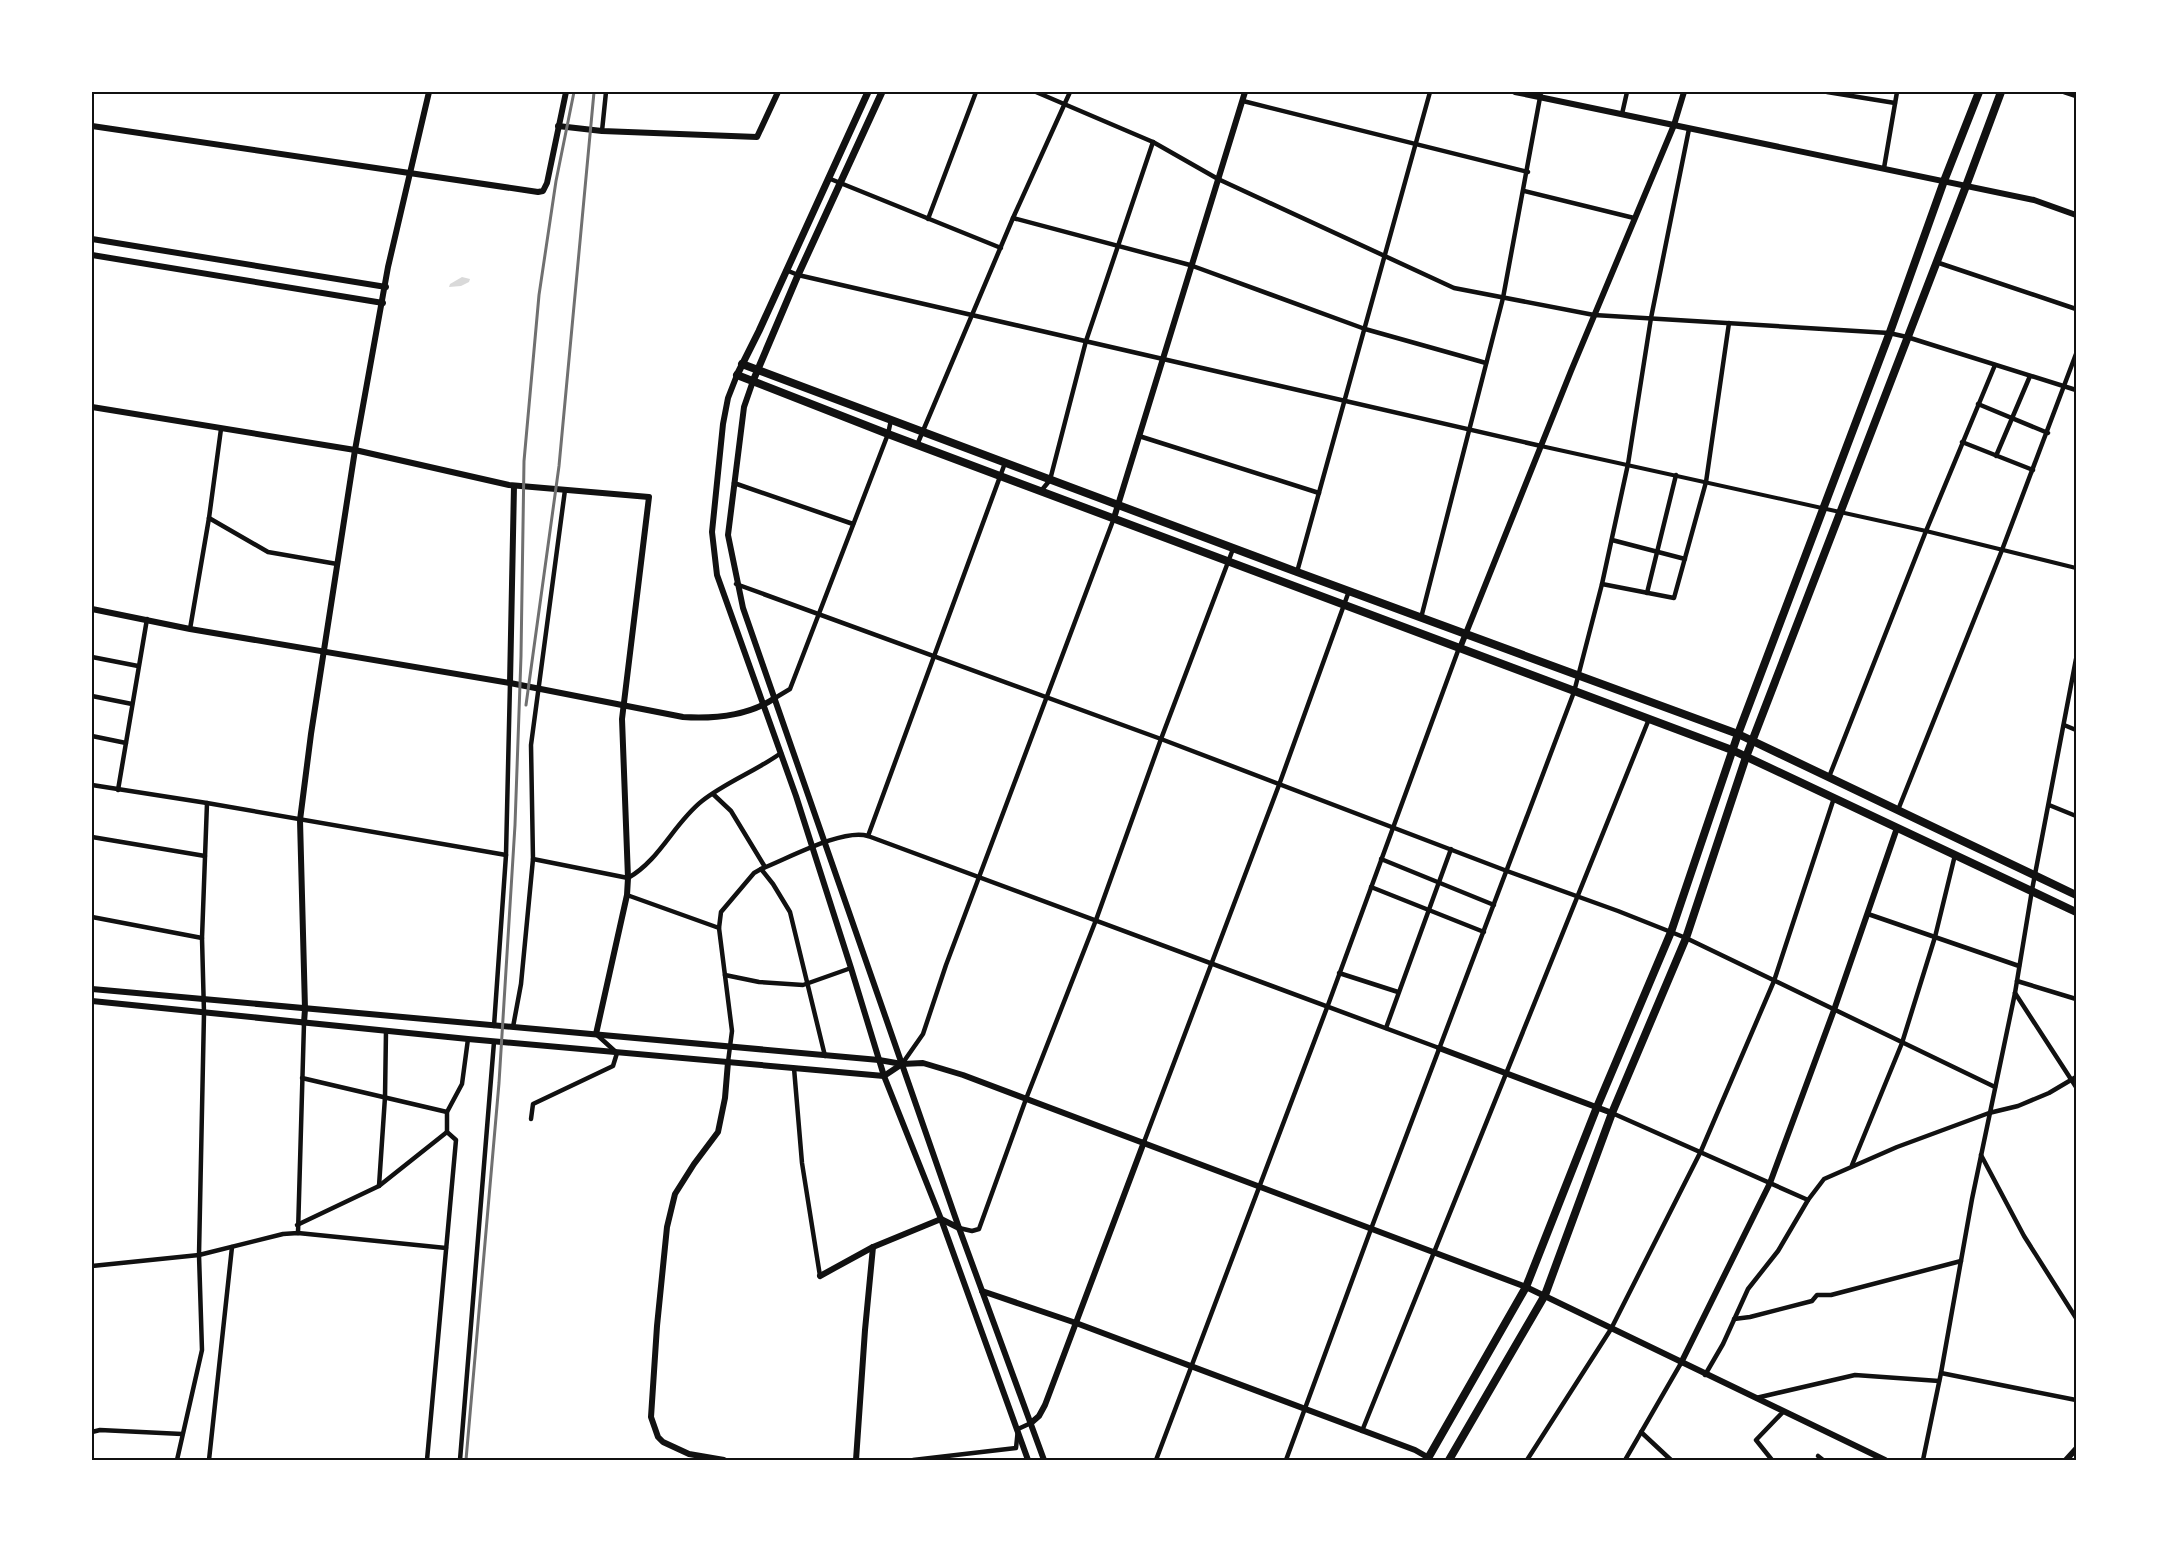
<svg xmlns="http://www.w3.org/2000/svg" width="2168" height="1552" font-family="'DM Sans',sans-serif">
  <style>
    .water { fill: #d9d9d9 }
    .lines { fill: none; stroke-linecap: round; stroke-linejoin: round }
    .pedestrian { stroke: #111; stroke-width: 4 }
    .minor { stroke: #111; stroke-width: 4.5 }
    .tertiary { stroke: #111; stroke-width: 6 }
    .secondary { stroke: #111; stroke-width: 7 }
    .primary { stroke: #111; stroke-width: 8 }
    .trunk { stroke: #111; stroke-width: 8 }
    .rail { stroke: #707070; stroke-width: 3 }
    .neatline { fill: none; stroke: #111; stroke-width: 2 }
  </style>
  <rect width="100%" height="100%" fill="#fff"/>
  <path class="water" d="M 462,277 L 470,279 L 469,282 L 461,286 L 449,287 L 450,284 Z"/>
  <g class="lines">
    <path class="pedestrian" d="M 1541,446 L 1926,531 L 2076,568"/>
    <g class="minor">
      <path d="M 1036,92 L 1153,142 L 1218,179 L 1454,288 L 1594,315 L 1889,333 L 1907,337 L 2076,390"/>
      <path d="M 1827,92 L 1895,103"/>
      <path d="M 2064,92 L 2076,96"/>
      <path d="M 1243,101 L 1528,172"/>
      <path d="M 1622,114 L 1627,92"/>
      <path d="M 602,131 L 606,92"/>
      <path d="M 1884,168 L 1897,92"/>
      <path d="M 828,178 L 1001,248"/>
      <path d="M 1524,191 L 1634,218"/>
      <path d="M 1013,218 L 1190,265 L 1365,329 L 1486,363"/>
      <path d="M 928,219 L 976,92"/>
      <path d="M 1936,262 L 2076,309"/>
      <path d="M 786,270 L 798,275 L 1541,446"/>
      <path d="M 1978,404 L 2048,433"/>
      <path d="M 1139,436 L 1319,493"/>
      <path d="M 1962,442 L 2033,470"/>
      <path d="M 917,445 L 1013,218 L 1070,92"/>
      <path d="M 1996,456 L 2030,376"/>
      <path d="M 734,483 L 853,524"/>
      <path d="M 1041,491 L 1050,480 L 1086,341 L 1153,142"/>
      <path d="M 209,518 L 268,552 L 337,564"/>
      <path d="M 1612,540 L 1685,559"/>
      <path d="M 1297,572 L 1430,92"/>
      <path d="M 736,584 L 1161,739 L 1507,871 L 1618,911 L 1686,938 L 1995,1087"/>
      <path d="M 1602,584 L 1674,598 L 1706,482 L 1729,323"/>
      <path d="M 1647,593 L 1676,475"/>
      <path d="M 1421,618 L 1503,298 L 1541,92"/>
      <path d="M 190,629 L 209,518 L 221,429"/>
      <path d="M 92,657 L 138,666"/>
      <path d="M 92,696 L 132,704"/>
      <path d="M 775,698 L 790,689 L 888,434 L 891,420"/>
      <path d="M 2064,725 L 2076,730"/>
      <path d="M 92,736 L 126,743"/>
      <path d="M 1829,777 L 1926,531 L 1995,365"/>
      <path d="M 92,785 L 207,803 L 506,855"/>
      <path d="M 118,790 L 147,619"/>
      <path d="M 713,794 L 731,811 L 765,867"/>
      <path d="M 2049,805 L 2076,816"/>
      <path d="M 1898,810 L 2002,550 L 2076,354"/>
      <path d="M 868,836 L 1005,463"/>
      <path d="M 92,837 L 205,856"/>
      <path d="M 533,859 L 628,878 C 660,860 674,823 702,801 C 726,782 756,771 781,753"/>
      <path d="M 1381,859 L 1494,905"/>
      <path d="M 761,869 L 773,884 L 790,912 L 825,1056"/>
      <path d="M 1371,887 L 1484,932"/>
      <path d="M 627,895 L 719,928"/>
      <path d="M 1868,914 L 2019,966"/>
      <path d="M 92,917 L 202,938"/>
      <path d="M 1339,973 L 1398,992"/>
      <path d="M 725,975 L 759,982 L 803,985 L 851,968"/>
      <path d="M 2017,981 L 2076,999"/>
      <path d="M 2015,993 L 2076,1087"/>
      <path d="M 494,1026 L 506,855 L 510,683"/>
      <path d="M 513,1027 L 521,984 L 533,859 L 531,745 L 565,490"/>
      <path d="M 1386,1028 L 1451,849"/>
      <path d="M 728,1062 L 732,1031 L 719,928 L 721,912 L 754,873 L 761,869 C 787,859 843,828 868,836 L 1439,1048"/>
      <path d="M 902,1064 L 923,1034 L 946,965 L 1114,518"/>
      <path d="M 794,1068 L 802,1163 L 820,1276"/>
      <path d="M 302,1078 L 447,1112"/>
      <path d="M 1612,1113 L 1808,1200"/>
      <path d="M 531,1119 L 533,1104 L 613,1066 L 617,1053 L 596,1034"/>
      <path d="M 1144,1142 L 1279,785 L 1349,591"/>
      <path d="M 1981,1155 L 2024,1236 L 2076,1318"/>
      <path d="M 1852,1165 L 1902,1043 L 1935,937 L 1955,855"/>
      <path d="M 379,1186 L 385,1097 L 386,1031"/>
      <path d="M 297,1225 L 379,1186 L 447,1132"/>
      <path d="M 959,1228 L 972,1231 L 979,1229 L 1026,1099 L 1096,920 L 1161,739 L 1233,549"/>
      <path d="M 298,1233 L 304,1023"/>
      <path d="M 92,1266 L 199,1255 L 283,1234 L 298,1233 L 446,1248"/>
      <path d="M 1734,1319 L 1750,1317 L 1812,1301 L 1817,1295 L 1831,1295 L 1961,1261"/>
      <path d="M 1941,1373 L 2076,1400"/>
      <path d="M 1705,1375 L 1723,1344 L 1748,1289 L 1778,1251 L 1808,1200 L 1824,1179 L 1897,1147 L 1989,1113 L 2018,1106 L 2049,1093 L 2076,1077"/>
      <path d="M 1756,1398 L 1855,1375 L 1939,1381"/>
      <path d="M 1362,1431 L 1649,719"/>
      <path d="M 92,1432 L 100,1430 L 182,1434"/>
      <path d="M 1641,1432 L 1671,1460"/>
      <path d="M 1818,1456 L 1823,1460"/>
      <path d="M 177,1460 L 202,1350 L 199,1255 L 204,1013 L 202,938 L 207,803"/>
      <path d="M 209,1460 L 232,1247"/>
      <path d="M 427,1460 L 456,1140 L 447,1132 L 447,1112 L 462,1084 L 468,1039"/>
      <path d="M 460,1460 L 494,1042"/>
      <path d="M 913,1460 L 1016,1448 L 1018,1429 L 1031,1423"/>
      <path d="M 1156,1460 L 1328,1005 L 1459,648"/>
      <path d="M 1286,1460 L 1371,1229 L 1574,692 L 1602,584 L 1628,464 L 1651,318 L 1689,129"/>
      <path d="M 1527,1460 L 1611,1329 L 1701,1151 L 1774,981 L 1834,798"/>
      <path d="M 1625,1460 L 1681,1363"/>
      <path d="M 1772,1460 L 1756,1440 L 1783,1412"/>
      <path d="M 1923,1460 L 1941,1373 L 1972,1199 L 2015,993 L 2032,890 L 2076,659"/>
    </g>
    <g class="tertiary">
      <path d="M 1515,92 L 2034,200 L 2076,215"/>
      <path d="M 92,126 L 538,192 L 543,191 L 547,183 L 566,92"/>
      <path d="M 558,126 L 602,131 L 757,137 L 778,92"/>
      <path d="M 92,239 L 386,287"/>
      <path d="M 92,255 L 383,303"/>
      <path d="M 737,375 L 728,398 L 723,424 L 712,532 L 717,575 L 796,796 L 851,968 L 884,1076 L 941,1219 L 1028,1460"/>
      <path d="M 753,381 L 744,407 L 728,535 L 743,608 L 959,1228 L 1044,1460"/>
      <path d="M 92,407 L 355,450 L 509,485 L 649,497 L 622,719 L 628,878 L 627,895 L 596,1034"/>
      <path d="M 1114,518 L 1245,92"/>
      <path d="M 92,609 L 190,629 L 510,683 L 683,717 C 715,719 748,716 775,698"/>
      <path d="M 1460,648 L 1571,371 L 1674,125 L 1684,92"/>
      <path d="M 510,683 L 514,486"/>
      <path d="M 92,989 L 879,1060 L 902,1064 L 923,1063 L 963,1075 L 1526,1287 L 1885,1460"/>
      <path d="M 92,1001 L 468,1039 L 884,1076 L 902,1064"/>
      <path d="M 304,1023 L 305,1009 L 300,820 L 311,734 L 355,450 L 388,267 L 429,92"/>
      <path d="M 1439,1048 L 1612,1113"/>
      <path d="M 820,1276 L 873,1247 L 941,1219 L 959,1228"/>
      <path d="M 982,1291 L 1076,1323 L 1415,1450 L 1429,1458"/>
      <path d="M 1681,1363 L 1770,1183 L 1834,1010 L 1897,828"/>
      <path d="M 1031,1423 L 1039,1416 L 1045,1405 L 1144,1142"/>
      <path d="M 724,1460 L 689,1454 L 663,1442 L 658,1437 L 651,1417 L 657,1326 L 667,1227 L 675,1194 L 694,1164 L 718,1132 L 725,1098 L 728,1062"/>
      <path d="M 856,1460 L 865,1330 L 873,1247"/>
      <path d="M 2066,1460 L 2076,1449"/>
    </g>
    <g class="secondary">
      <path d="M 737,375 L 759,331 L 868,92"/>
      <path d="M 753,381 L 798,275 L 882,92"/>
    </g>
    <g class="primary">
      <path d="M 742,364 L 1297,572 L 1738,734"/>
      <path d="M 737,375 L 888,434 L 1732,750"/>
    </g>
    <g class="trunk">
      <path d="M 1738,734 L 2076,895"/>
      <path d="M 1732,750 L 2076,912"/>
      <path d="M 1427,1460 L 1526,1287 L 1597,1107 L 1671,932 L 1738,734 L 1890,332 L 1944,181 L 1979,92"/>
      <path d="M 1449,1460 L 1545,1295 L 1612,1113 L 1686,938 L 1746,757 L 1966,186 L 2001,92"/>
    </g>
    <g class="rail">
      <path d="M 526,705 L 559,466 L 594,92"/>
      <path d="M 466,1460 L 499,1083 L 515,825 L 521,656 L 524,461 L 539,295 L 556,181 L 574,92"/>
    </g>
  </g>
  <rect width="2168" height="1552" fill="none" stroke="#ffffff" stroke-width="186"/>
  <rect x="93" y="93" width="1982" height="1366" class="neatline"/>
</svg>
